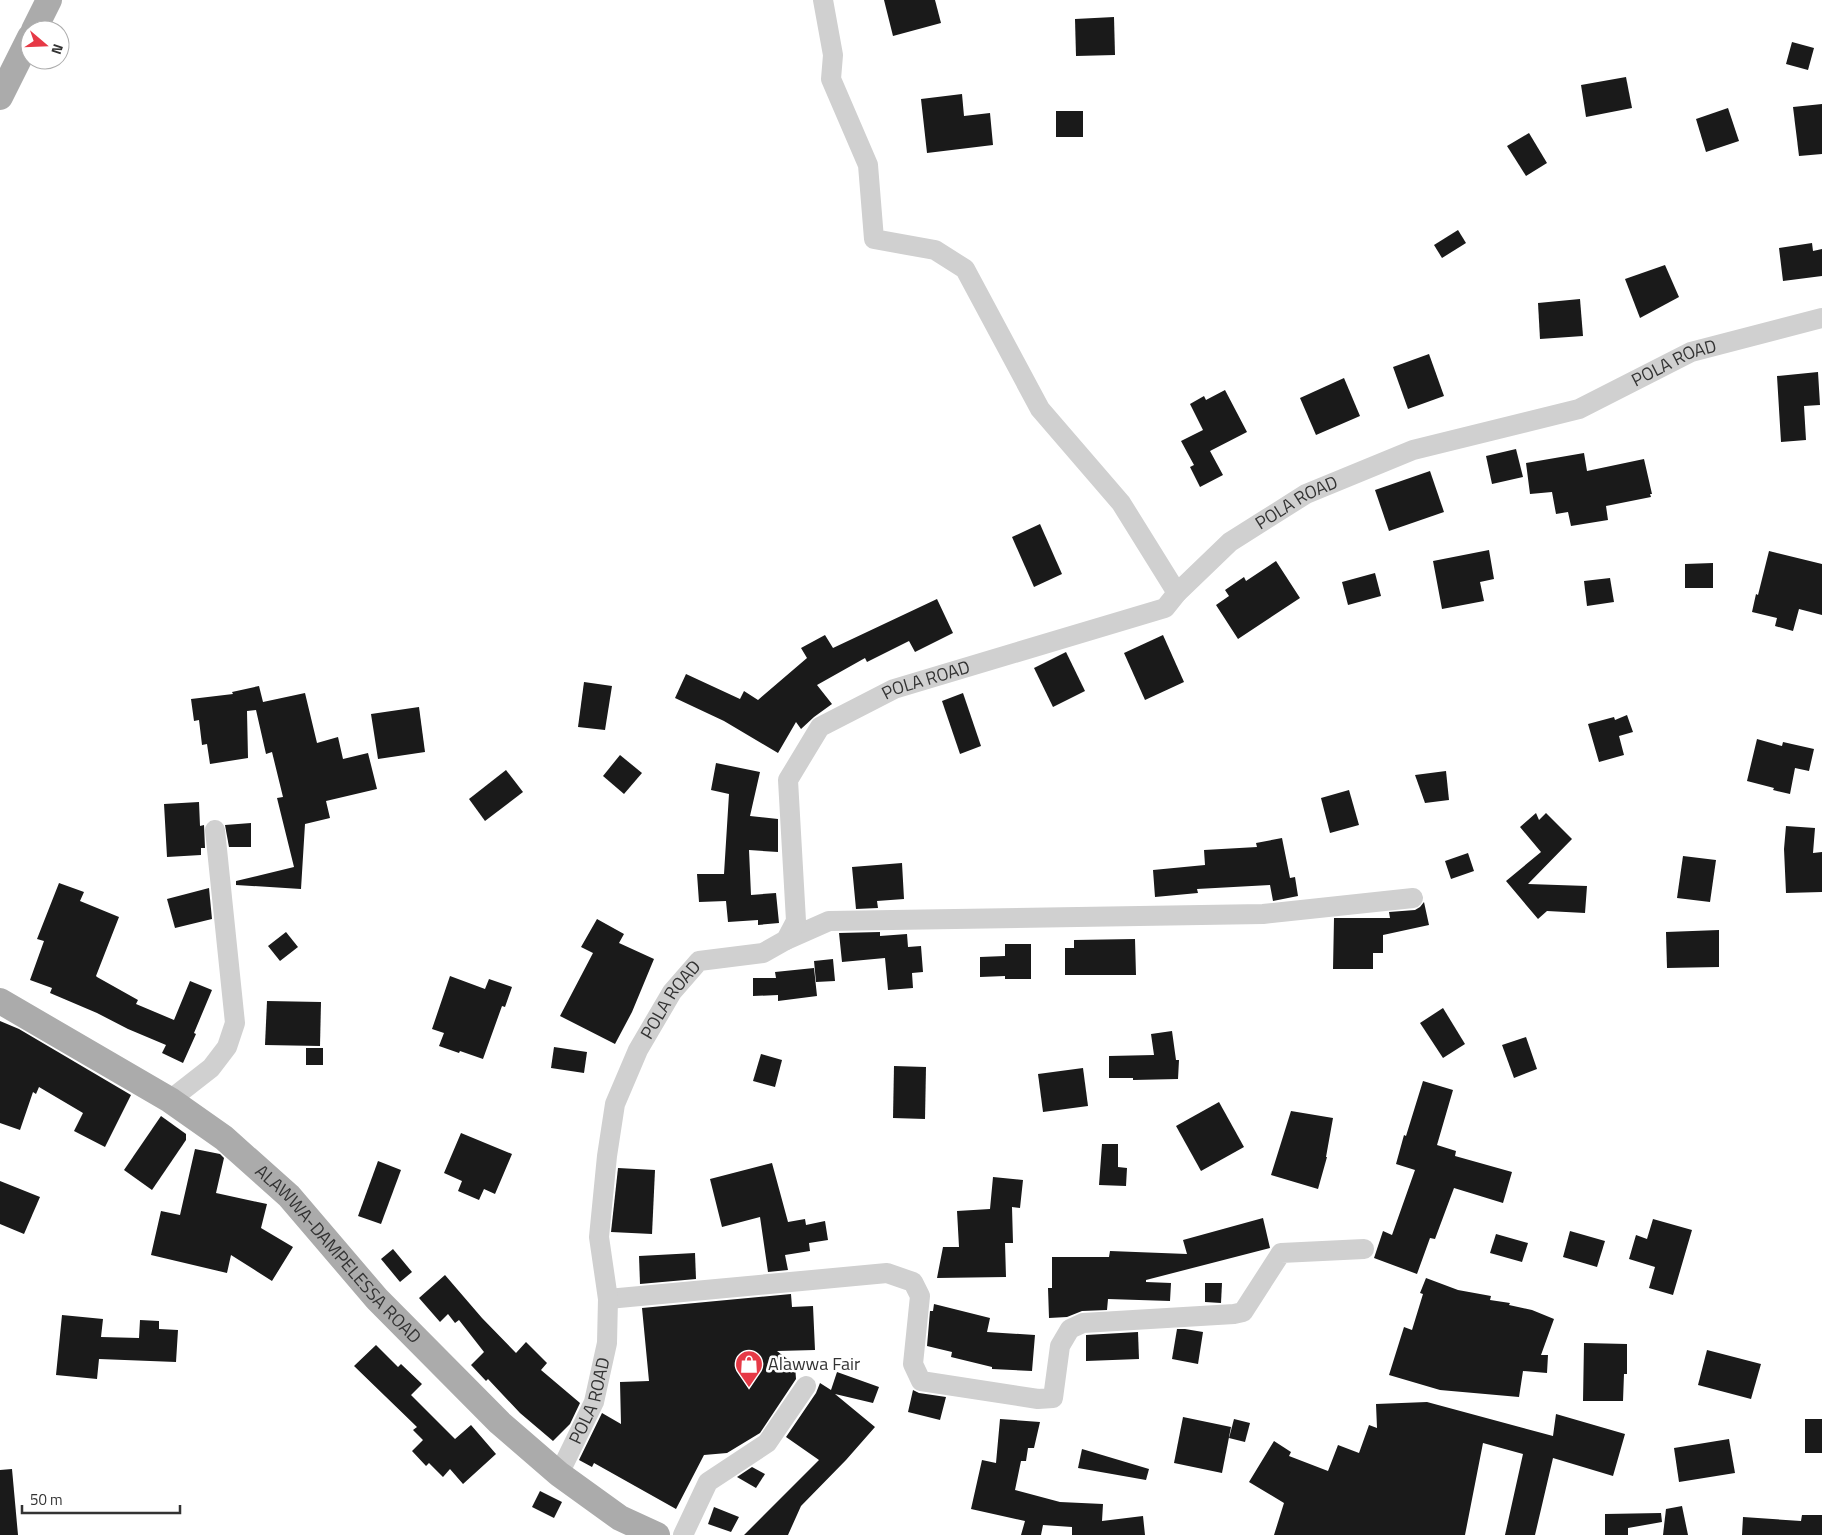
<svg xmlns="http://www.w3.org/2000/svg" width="1822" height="1535" font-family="'Titillium Web',sans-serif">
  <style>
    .building { fill: #1a1a1a }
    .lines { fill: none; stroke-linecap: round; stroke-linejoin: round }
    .minor { stroke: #d0d0d0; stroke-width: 20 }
    .major { stroke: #ababab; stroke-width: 26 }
    .labels { text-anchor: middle; stroke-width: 5; stroke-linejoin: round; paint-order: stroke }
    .street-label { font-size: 18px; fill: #333; stroke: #fff }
    .poi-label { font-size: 18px; fill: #333; stroke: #fff; text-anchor: start }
  </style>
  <rect width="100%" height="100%" fill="#fff"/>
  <g class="building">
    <path d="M 884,0 L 935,0 L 941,23 L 893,36 Z"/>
    <path d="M 1114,17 L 1115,55 L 1076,56 L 1075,19 Z"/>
    <path d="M 1792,42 L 1814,48 L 1808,70 L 1786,64 Z"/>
    <path d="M 1626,77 L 1632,108 L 1586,117 L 1581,85 Z"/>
    <path d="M 962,94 L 964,116 L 990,113 L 993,145 L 927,153 L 921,99 Z"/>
    <path d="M 1822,104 L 1822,154 L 1799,156 L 1793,107 Z"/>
    <path d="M 1728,108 L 1739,141 L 1706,152 L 1696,119 Z"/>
    <rect x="1056" y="111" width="27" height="26"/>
    <path d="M 1529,133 L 1547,163 L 1526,176 L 1507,146 Z"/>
    <path d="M 1458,230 L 1466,243 L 1442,258 L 1434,245 Z"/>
    <path d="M 1812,243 L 1813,251 L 1822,249 L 1822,276 L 1783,281 L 1779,248 Z"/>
    <path d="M 1665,265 L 1679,297 L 1640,318 L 1625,279 Z"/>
    <path d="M 1580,299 L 1583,336 L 1540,339 L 1538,303 Z"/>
    <path d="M 1429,354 L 1444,396 L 1408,409 L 1393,367 Z"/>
    <path d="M 1818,372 L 1820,405 L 1804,406 L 1806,440 L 1781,442 L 1777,376 Z"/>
    <path d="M 1344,378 L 1360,416 L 1316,435 L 1300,398 Z"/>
    <path d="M 1225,390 L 1247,432 L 1210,451 L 1223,475 L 1200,487 L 1190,467 L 1194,465 L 1181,441 L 1203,430 L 1190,404 L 1204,396 L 1206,400 Z"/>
    <path d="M 1516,449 L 1523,477 L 1492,484 L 1486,456 Z"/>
    <path d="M 1584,453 L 1587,471 L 1644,459 L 1652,494 L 1650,494 L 1651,497 L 1606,506 L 1608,520 L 1571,526 L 1568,512 L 1556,514 L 1552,492 L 1530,494 L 1526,463 Z"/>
    <path d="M 1430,471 L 1444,512 L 1389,531 L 1375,490 Z"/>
    <path d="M 1040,524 L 1062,574 L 1034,587 L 1012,537 Z"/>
    <path d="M 1489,550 L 1494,579 L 1480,582 L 1484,601 L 1442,609 L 1433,561 Z"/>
    <path d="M 1769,551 L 1822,564 L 1822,615 L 1799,609 L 1793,631 L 1775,626 L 1777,618 L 1752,612 L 1756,594 L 1758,595 Z"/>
    <path d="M 1276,561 L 1300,598 L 1238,639 L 1216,605 L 1229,596 L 1225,590 L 1244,577 L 1246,581 Z"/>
    <path d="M 1713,563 L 1713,588 L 1685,588 L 1685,564 Z"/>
    <path d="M 1375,573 L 1381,596 L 1348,605 L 1342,582 Z"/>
    <path d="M 1610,578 L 1614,602 L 1587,606 L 1584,581 Z"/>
    <path d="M 937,599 L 953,633 L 915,652 L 909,641 L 867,662 L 865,658 L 817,685 L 832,704 L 814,717 L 801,729 L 796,722 L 778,753 L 724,721 L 675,698 L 686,674 L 740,699 L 744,691 L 758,700 L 807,658 L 801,648 L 825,635 L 833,648 Z"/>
    <path d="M 1163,635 L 1184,682 L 1145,700 L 1124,653 Z"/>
    <path d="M 1066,652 L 1085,691 L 1053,707 L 1034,668 Z"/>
    <path d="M 584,682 L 612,686 L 605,730 L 578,727 Z"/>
    <path d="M 259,686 L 263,702 L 305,693 L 317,743 L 338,737 L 343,759 L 368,753 L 377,789 L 326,801 L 330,818 L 305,824 L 301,889 L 236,885 L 236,881 L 294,867 L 277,798 L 283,797 L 272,752 L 266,754 L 256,710 L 247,711 L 248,758 L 210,764 L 207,744 L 202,745 L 199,720 L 194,721 L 191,699 L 233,694 L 232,692 Z"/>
    <path d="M 963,693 L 981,746 L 960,754 L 942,701 Z"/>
    <path d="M 419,707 L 425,752 L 378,759 L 371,714 Z"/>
    <path d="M 1627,715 L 1633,732 L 1619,736 L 1624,755 L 1599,762 L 1588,724 L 1614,717 L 1615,720 Z"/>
    <path d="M 1757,739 L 1782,746 L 1783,742 L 1814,749 L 1809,771 L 1795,768 L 1790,794 L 1773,790 L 1774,788 L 1747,781 Z"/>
    <path d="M 620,755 L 642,773 L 624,794 L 603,776 Z"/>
    <path d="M 716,763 L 760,772 L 750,816 L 778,819 L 778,852 L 749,850 L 751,895 L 776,893 L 779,923 L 758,925 L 758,920 L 728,922 L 726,901 L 699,902 L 697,874 L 724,874 L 729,794 L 711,790 Z"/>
    <path d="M 506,770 L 523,792 L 485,821 L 469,799 Z"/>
    <path d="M 1446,771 L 1449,800 L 1425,803 L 1415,775 Z"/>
    <path d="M 1349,790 L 1359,825 L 1330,833 L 1321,798 Z"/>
    <path d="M 199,802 L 200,826 L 204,825 L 205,848 L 201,848 L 201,855 L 167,857 L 164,804 Z"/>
    <path d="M 1536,813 L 1539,820 L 1546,813 L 1572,839 L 1528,884 L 1587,886 L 1585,913 L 1547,911 L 1538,919 L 1506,881 L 1541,852 L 1520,827 Z"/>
    <path d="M 251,823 L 251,847 L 229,847 L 225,825 Z"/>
    <path d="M 1786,826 L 1815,828 L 1813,853 L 1822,852 L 1822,892 L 1786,893 L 1784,849 Z"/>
    <path d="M 1282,838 L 1290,878 L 1295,877 L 1298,896 L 1273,901 L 1270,885 L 1197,889 L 1198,893 L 1155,897 L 1153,870 L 1205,865 L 1204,850 L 1257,847 L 1256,843 Z"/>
    <path d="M 1468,853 L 1474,871 L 1451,879 L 1445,861 Z"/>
    <path d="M 1683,856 L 1716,860 L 1710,902 L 1677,898 Z"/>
    <path d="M 902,863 L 904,899 L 877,901 L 878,908 L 856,909 L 852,867 Z"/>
    <path d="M 59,883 L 84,892 L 80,901 L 119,917 L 96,976 L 97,977 L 138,1000 L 136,1004 L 174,1020 L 190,981 L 212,990 L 194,1033 L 196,1034 L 183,1063 L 162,1053 L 166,1045 L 128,1029 L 97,1013 L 50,993 L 52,988 L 30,980 L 44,941 L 37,939 Z"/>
    <path d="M 209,888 L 212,919 L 175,928 L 167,899 Z"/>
    <path d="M 1424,902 L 1429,925 L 1383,935 L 1383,953 L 1373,953 L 1373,969 L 1333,969 L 1334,918 L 1390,918 L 1389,912 L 1415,910 L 1420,907 Z"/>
    <path d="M 597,919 L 624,934 L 619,943 L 654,959 L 632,1012 L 615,1044 L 560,1016 L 593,953 L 581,947 Z"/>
    <path d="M 1719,930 L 1719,967 L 1667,968 L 1666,932 Z"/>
    <path d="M 286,932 L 298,947 L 280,961 L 268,946 Z"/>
    <path d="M 880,932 L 880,936 L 907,934 L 908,947 L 921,946 L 923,972 L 912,973 L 913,988 L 888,990 L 885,958 L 842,962 L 839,933 Z"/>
    <path d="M 1135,939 L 1136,975 L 1065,975 L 1065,948 L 1074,948 L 1074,940 Z"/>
    <path d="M 1005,944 L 1031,944 L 1031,979 L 1005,979 L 1005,976 L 980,977 L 980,957 L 1005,956 Z"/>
    <path d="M 833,959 L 835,981 L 816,982 L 814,961 Z"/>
    <path d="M 814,968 L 817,996 L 778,1001 L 778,995 L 753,996 L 753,978 L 776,978 L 775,972 Z"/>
    <path d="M 450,976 L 485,989 L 489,979 L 512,987 L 505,1007 L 502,1006 L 483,1059 L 460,1051 L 459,1053 L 439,1046 L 444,1033 L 432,1029 Z"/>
    <path d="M 267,1001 L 321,1002 L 320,1046 L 265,1045 Z"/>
    <path d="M 1443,1008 L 1465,1044 L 1443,1058 L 1420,1023 Z"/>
    <path d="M 0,1021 L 19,1029 L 131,1095 L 105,1147 L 74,1131 L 83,1113 L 39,1087 L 36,1094 L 33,1092 L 20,1130 L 0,1123 Z"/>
    <path d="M 1172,1031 L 1176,1060 L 1179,1060 L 1178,1079 L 1133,1080 L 1133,1078 L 1109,1078 L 1109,1056 L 1154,1055 L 1151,1034 Z"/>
    <path d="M 1526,1037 L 1537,1069 L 1514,1078 L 1502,1045 Z"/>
    <path d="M 554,1047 L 587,1052 L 584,1073 L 551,1068 Z"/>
    <rect x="306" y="1048" width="17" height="17"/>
    <path d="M 761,1054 L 782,1060 L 775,1087 L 753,1081 Z"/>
    <path d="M 894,1066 L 926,1067 L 925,1119 L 893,1118 Z"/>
    <path d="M 1083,1068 L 1088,1106 L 1043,1112 L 1038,1074 Z"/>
    <path d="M 1423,1081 L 1453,1090 L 1437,1145 L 1456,1151 L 1455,1156 L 1512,1172 L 1503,1203 L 1454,1188 L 1435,1239 L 1430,1238 L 1417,1274 L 1374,1258 L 1383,1231 L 1392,1235 L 1415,1170 L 1396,1164 L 1404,1135 L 1406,1136 Z"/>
    <path d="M 1219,1102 L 1244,1147 L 1201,1171 L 1176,1126 Z"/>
    <path d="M 1291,1111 L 1333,1118 L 1326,1157 L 1327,1157 L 1318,1189 L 1271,1175 Z"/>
    <path d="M 161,1116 L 186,1134 L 186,1140 L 152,1190 L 124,1170 Z"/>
    <path d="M 461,1133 L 512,1154 L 495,1194 L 484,1189 L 479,1200 L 458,1191 L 462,1181 L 444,1173 Z"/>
    <path d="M 1102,1144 L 1118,1144 L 1118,1167 L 1127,1168 L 1126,1186 L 1099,1185 Z"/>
    <path d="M 195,1149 L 220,1154 L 224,1158 L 216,1193 L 267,1204 L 261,1228 L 293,1247 L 272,1281 L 231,1255 L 227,1273 L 151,1255 L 161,1211 L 180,1215 Z"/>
    <path d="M 378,1161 L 401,1170 L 381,1224 L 358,1216 Z"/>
    <path d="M 772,1163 L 788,1222 L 805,1219 L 806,1225 L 825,1221 L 828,1240 L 809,1243 L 810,1251 L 785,1255 L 788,1270 L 768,1272 L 760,1217 L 722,1227 L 710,1179 Z"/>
    <path d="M 618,1168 L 655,1170 L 652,1234 L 611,1232 Z"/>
    <path d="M 993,1177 L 1023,1180 L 1020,1208 L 1012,1207 L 1013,1243 L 1005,1243 L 1006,1277 L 937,1278 L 943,1247 L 959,1247 L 957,1211 L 990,1209 Z"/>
    <path d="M 0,1181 L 40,1197 L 24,1234 L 0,1224 Z"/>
    <path d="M 1263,1218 L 1270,1248 L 1146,1280 L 1146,1282 L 1171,1283 L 1170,1301 L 1108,1299 L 1107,1310 L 1082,1311 L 1067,1317 L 1049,1318 L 1048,1288 L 1052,1288 L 1052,1257 L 1109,1257 L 1110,1251 L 1187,1254 L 1183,1240 Z"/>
    <path d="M 1653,1219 L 1692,1230 L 1673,1295 L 1649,1288 L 1655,1267 L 1629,1259 L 1636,1235 L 1647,1239 Z"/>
    <path d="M 1570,1231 L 1605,1241 L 1597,1267 L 1563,1257 Z"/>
    <path d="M 1496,1234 L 1528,1243 L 1522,1262 L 1490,1253 Z"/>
    <path d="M 393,1249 L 412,1272 L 400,1282 L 381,1259 Z"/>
    <path d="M 695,1253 L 696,1279 L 640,1284 L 639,1256 Z"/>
    <path d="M 445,1275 L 482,1318 L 516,1353 L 526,1342 L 547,1363 L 541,1370 L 580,1403 L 570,1424 L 553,1441 L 520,1413 L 488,1379 L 486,1381 L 471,1365 L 484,1352 L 459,1320 L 455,1323 L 448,1314 L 440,1322 L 419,1298 Z"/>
    <path d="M 1426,1278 L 1458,1290 L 1491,1296 L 1490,1300 L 1510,1303 L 1509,1305 L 1532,1310 L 1554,1319 L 1541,1355 L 1548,1355 L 1547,1373 L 1523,1371 L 1519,1397 L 1440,1390 L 1389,1375 L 1404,1327 L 1412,1330 L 1423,1294 L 1420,1293 Z"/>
    <path d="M 1205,1283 L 1222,1283 L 1221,1303 L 1205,1302 Z"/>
    <path d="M 791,1294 L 792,1307 L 813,1306 L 815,1350 L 777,1351 L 795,1365 L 796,1379 L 760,1433 L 727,1453 L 704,1455 L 676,1509 L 594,1463 L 592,1467 L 579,1460 L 602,1413 L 621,1424 L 620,1382 L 649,1381 L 642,1308 Z"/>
    <path d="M 934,1304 L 990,1318 L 987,1332 L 1035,1335 L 1032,1371 L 992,1369 L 992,1367 L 951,1357 L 952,1352 L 927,1346 L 930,1311 L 933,1311 Z"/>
    <path d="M 62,1315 L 103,1319 L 101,1337 L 139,1338 L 140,1320 L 159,1321 L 159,1329 L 178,1330 L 176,1362 L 99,1359 L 97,1379 L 56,1375 Z"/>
    <path d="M 1177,1329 L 1185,1329 L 1203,1332 L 1198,1364 L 1172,1359 Z"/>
    <path d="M 1138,1332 L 1139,1359 L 1086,1361 L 1086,1335 Z"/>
    <path d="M 1584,1343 L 1627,1344 L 1627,1374 L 1624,1374 L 1623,1401 L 1583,1401 Z"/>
    <path d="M 376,1345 L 398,1367 L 401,1364 L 422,1384 L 411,1395 L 455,1439 L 471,1425 L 496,1454 L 463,1484 L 450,1469 L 443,1477 L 429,1463 L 426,1466 L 412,1451 L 423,1440 L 413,1430 L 417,1427 L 354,1366 Z"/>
    <path d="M 1707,1350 L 1761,1364 L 1751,1399 L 1698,1385 Z"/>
    <path d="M 837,1372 L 879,1387 L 873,1403 L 835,1394 L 875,1427 L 846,1460 L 801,1506 L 788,1535 L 744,1535 L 819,1460 L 786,1437 L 816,1393 L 820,1383 L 831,1390 Z"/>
    <path d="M 913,1390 L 919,1393 L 946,1397 L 940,1420 L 908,1412 Z"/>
    <path d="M 1427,1402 L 1553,1436 L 1556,1414 L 1625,1434 L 1613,1476 L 1553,1458 L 1535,1535 L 1505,1535 L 1523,1454 L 1483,1443 L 1465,1535 L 1274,1535 L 1284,1503 L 1249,1482 L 1274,1441 L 1291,1452 L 1289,1456 L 1328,1471 L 1338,1445 L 1359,1453 L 1369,1425 L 1377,1428 L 1376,1404 Z"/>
    <path d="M 1183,1417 L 1231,1427 L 1222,1473 L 1174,1463 Z"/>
    <path d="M 1000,1419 L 1040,1422 L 1034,1448 L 1028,1448 L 1026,1461 L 1021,1461 L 1015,1490 L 1060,1502 L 1103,1504 L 1102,1521 L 1143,1516 L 1145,1535 L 1072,1535 L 1072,1527 L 1043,1525 L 1041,1535 L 1021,1535 L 1025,1521 L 971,1509 L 982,1460 L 996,1463 Z"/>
    <path d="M 1234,1419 L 1250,1423 L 1245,1442 L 1229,1438 Z"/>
    <rect x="1805" y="1419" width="17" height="34"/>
    <path d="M 1729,1439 L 1735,1473 L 1679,1482 L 1674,1448 Z"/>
    <path d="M 1082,1449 L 1149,1469 L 1146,1480 L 1078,1468 Z"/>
    <path d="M 752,1467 L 765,1474 L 756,1488 L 737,1477 Z"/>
    <path d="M 12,1469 L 18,1535 L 0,1535 L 0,1470 Z"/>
    <path d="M 540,1491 L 562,1502 L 554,1518 L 532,1507 Z"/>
    <path d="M 1682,1506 L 1688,1535 L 1663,1535 L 1666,1509 Z"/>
    <path d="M 714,1507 L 739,1517 L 731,1532 L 708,1524 Z"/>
    <path d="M 1661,1513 L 1662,1522 L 1628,1528 L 1628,1535 L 1605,1535 L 1605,1514 Z"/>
    <path d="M 1802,1515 L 1822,1515 L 1822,1535 L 1742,1535 L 1743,1517 L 1801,1521 Z"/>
  </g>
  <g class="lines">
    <g class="minor">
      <path d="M 823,0 L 833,55 L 831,79 L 868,165 L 874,239 L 935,250 L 965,269 L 1040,409 L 1121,503 L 1177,593"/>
      <path d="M 786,940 L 829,921 L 1263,914 L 1413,898"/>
      <path d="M 170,1100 L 211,1068 L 227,1047 L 235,1023 L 215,830"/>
      <path d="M 608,1299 L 887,1273 L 913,1282 L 920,1296 L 913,1364 L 921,1381 L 1038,1399 L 1053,1398 L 1060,1346 L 1070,1329 L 1083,1323 L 1234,1314 L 1243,1312 L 1281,1253 L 1364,1249"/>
      <path id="s1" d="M 559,1474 L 594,1402 L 607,1343 L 608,1299 L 599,1237 L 607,1156 L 615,1104 L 638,1050 L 672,992 L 699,961 L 763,953 L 786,940 L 796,921 L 788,780 L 820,727 L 894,689 L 1165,608 L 1177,593 L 1230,542 L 1306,494 L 1413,450 L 1579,409 L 1691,352 L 1822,318"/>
      <path d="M 683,1535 L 708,1482 L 767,1443 L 806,1386"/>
    </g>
    <g class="major">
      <path d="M 34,30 L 49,0"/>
      <path d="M 0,97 L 30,37"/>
      <path id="s2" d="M 0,1001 L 170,1100 L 224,1138 L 289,1196 L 377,1299 L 500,1423 L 559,1474 L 620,1518 L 657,1535"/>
    </g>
  </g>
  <defs>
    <g id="shop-pin" transform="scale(1.4375)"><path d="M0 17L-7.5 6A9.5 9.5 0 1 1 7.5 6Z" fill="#e63946" stroke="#fff"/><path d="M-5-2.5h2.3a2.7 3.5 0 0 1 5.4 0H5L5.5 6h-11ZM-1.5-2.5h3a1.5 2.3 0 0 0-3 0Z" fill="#fff"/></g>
  </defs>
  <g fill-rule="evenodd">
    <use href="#shop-pin" x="749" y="1364"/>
  </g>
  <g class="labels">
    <g class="street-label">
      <text dy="6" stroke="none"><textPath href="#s1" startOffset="1805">POLA ROAD</textPath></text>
      <text dy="6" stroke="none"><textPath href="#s1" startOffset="1400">POLA ROAD</textPath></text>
      <text dy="6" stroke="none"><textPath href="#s1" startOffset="980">POLA ROAD</textPath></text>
      <text dy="6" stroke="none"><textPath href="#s1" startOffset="500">POLA ROAD</textPath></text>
      <text dy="6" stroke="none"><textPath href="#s2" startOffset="426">ALAWWA-DAMPELESSA ROAD</textPath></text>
      <text dy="6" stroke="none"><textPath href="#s1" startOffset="80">POLA ROAD</textPath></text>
    </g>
    <g class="poi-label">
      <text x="768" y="1370">Alawwa Fair</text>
    </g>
  </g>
  <g transform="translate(45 45) rotate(109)"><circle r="24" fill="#ffffff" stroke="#adadad"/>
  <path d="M0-4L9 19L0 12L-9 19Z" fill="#e63946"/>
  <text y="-8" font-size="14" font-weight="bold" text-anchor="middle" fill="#333333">N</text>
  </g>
  <path d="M22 1505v8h158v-8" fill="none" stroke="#333333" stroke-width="2.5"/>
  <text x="30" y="1505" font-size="15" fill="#333333" stroke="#ffffff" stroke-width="4" paint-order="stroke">50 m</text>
</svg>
